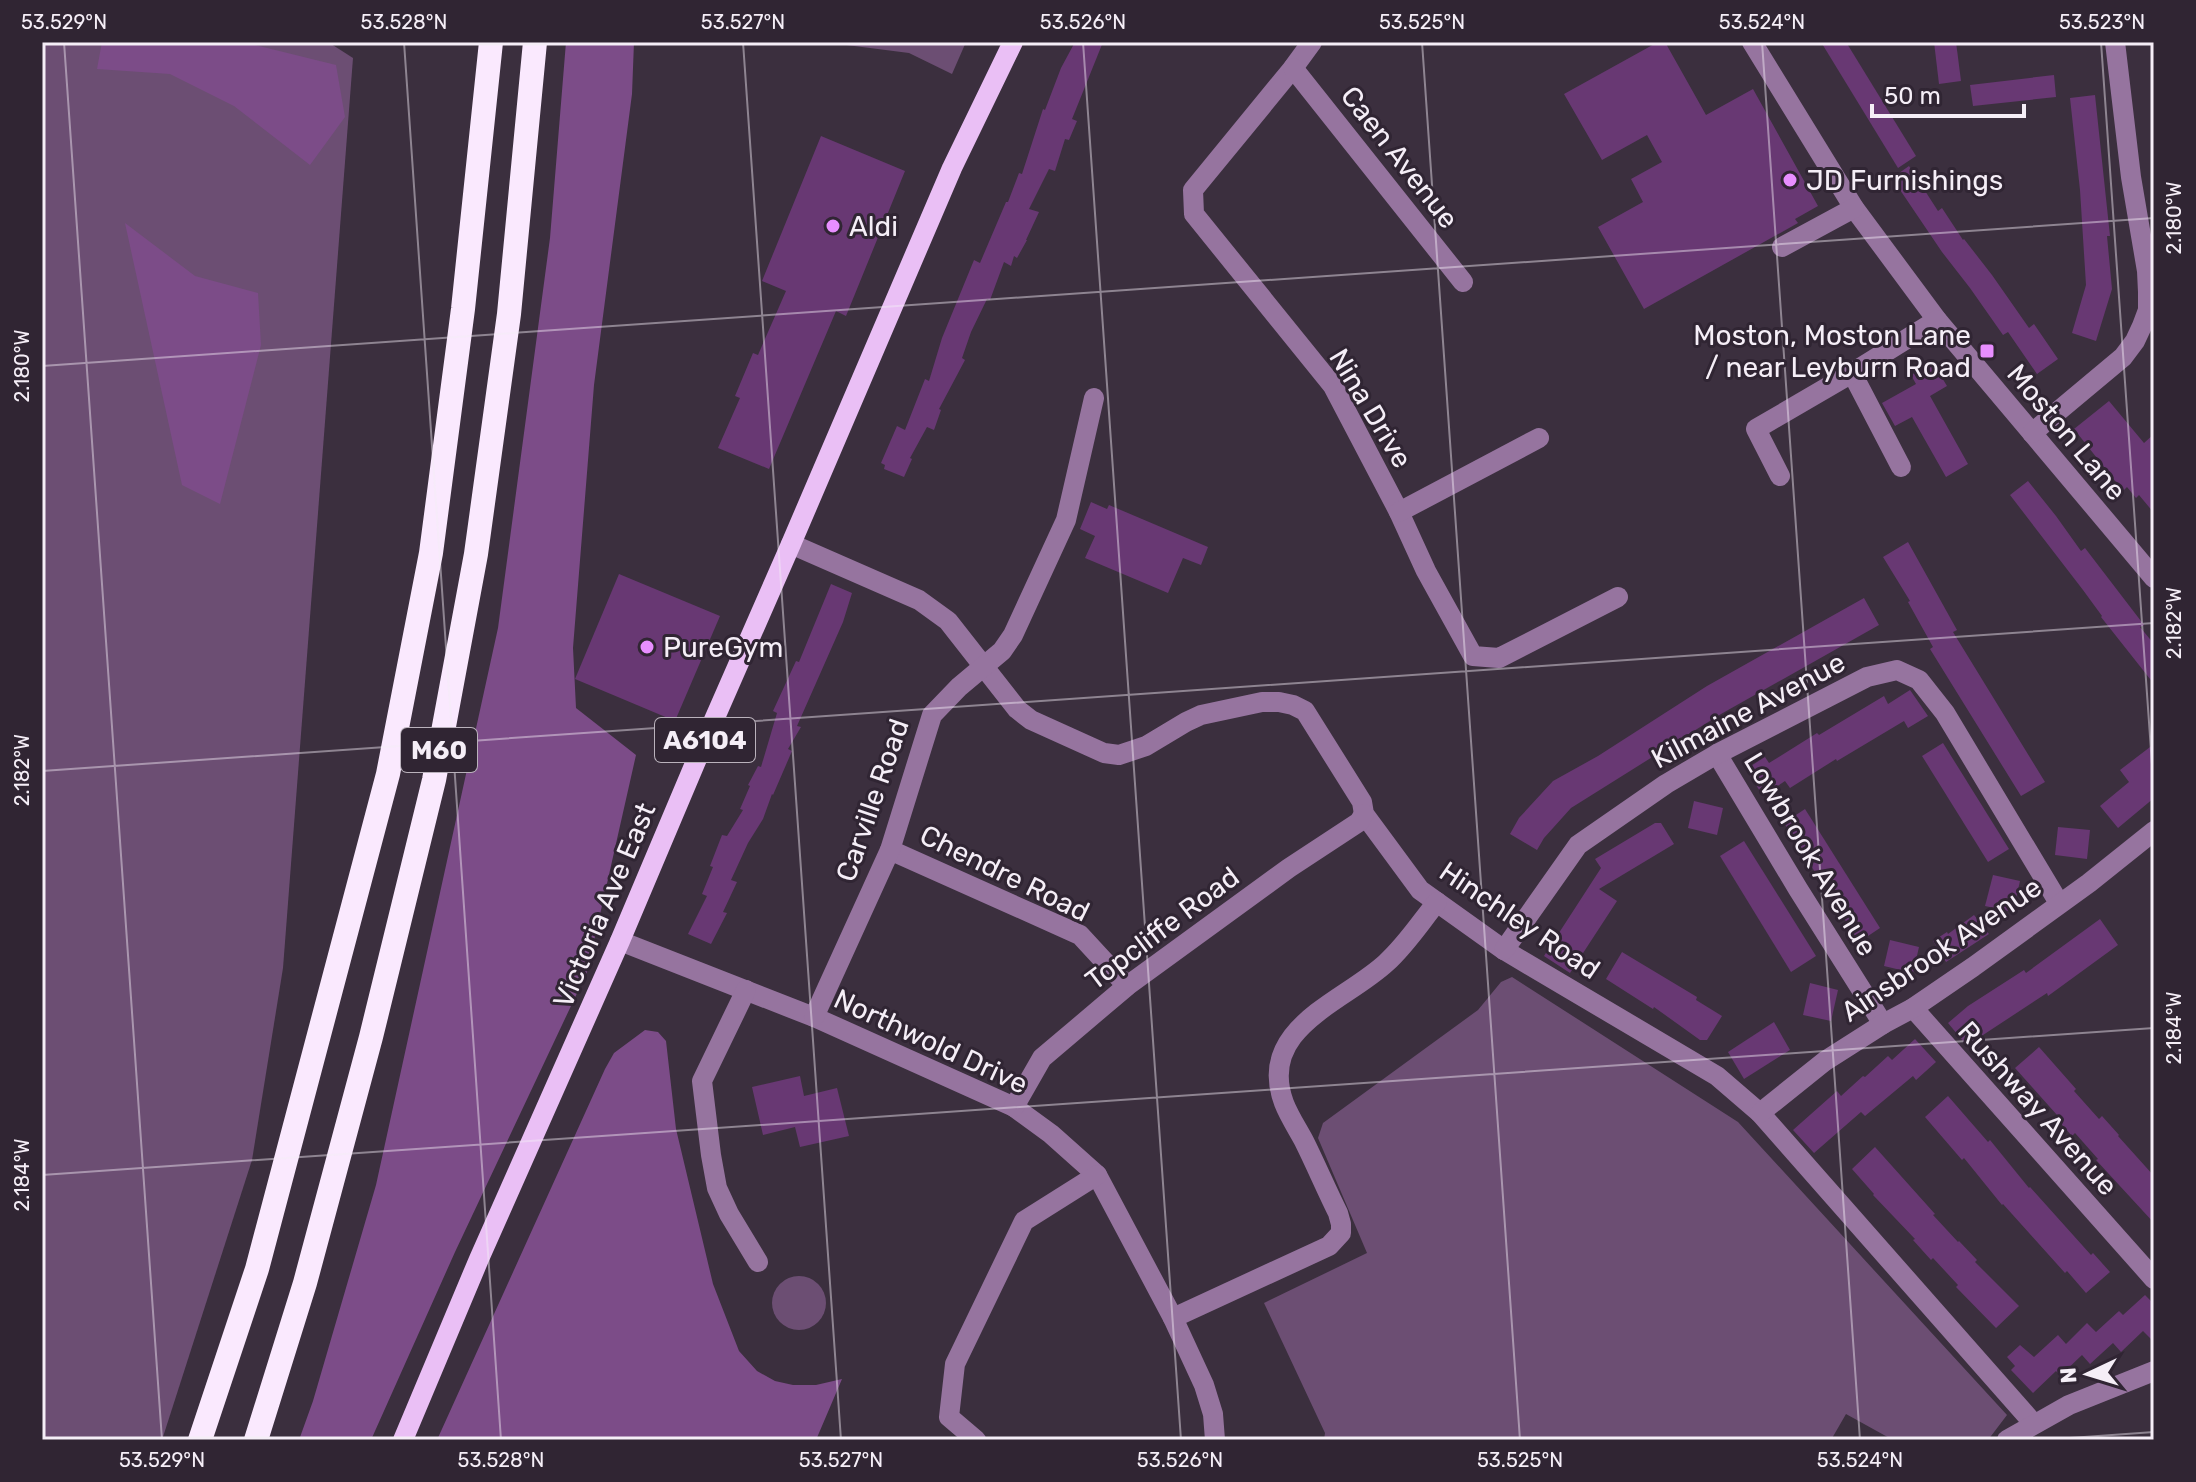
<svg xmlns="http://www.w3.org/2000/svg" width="2196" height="1482" font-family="Rubik,sans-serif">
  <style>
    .green { fill: #6c4e73 }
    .forest { fill: #7c4c88 }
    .building { fill: #683873 }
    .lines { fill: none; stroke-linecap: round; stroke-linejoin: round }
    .minor { stroke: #96749f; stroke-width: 20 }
    .major { stroke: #eabff5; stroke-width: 20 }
    .highway { stroke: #fae9fe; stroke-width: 24 }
    .ticks { fill: none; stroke: #f5eef7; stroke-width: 2; stroke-opacity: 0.45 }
    .poi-dot { fill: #e88eff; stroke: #302533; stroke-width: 3 }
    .labels { text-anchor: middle; stroke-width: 6; stroke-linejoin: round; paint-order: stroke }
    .shield { fill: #302533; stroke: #bab2bc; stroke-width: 2 }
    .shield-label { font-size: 26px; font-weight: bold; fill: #f5eef7 }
    .street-label { font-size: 28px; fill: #f5eef7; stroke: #302533 }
    .poi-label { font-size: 28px; fill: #f5eef7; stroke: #302533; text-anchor: start }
    .neatline { fill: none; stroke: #f5eef7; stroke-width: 3 }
    .ticks-label { font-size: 20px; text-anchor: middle; fill: #f5eef7 }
  </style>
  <rect width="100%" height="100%" fill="#3b2f3e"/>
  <g class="green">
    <path d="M 42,42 L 328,42 L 353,58 L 283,968 L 252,1160 L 162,1440 L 42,1440 Z"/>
    <path d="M 823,42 L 966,42 L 952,74 L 909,53 Z"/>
    <path d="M 1512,977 L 1738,1122 L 2007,1415 L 1988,1440 L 1893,1440 L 1846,1414 L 1831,1440 L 1324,1440 L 1325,1433 L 1264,1303 L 1367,1253 L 1318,1138 L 1323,1123 L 1478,1010 L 1501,982 Z"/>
    <circle cx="799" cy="1303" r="27"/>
  </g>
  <g class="forest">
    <path d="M 102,42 L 243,42 L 336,65 L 345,117 L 310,165 L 234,106 L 170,74 L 97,69 Z"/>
    <path d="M 566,42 L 634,42 L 632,94 L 594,385 L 573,648 L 576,708 L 636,755 L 587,972 L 455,1252 L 371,1440 L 299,1440 L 313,1401 L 376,1185 L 498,628 L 550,238 Z"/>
    <path d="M 125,223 L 195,276 L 258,293 L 261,345 L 220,504 L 182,485 Z"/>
    <path d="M 645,1030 L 658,1032 L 666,1041 L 676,1129 L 713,1284 L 739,1351 L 757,1371 L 775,1381 L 793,1385 L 816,1385 L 842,1379 L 816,1440 L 437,1440 L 605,1069 L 614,1053 Z"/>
  </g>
  <g class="building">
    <path d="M 1075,42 L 1103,42 L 1072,119 L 1077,121 L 1069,140 L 1065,139 L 1055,171 L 1049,169 L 1029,209 L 1039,212 L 1026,240 L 1027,240 L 1017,258 L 1014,256 L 1011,266 L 1004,262 L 990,300 L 987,299 L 971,332 L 962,358 L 965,360 L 939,409 L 941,410 L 934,430 L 927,427 L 910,458 L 912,459 L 904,477 L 884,469 L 885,465 L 881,463 L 897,426 L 905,430 L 925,379 L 929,381 L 942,338 L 974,260 L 980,263 L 1006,202 L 1008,202 L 1019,173 L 1022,174 L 1043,109 L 1045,110 L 1061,68 Z"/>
    <path d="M 1658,42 L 1665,42 L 1706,115 L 1753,89 L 1818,206 L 1795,219 L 1798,223 L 1644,309 L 1598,227 L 1643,202 L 1631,179 L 1662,162 L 1647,135 L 1602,160 L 1564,94 Z"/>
    <path d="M 1821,42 L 1846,42 L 1916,156 L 1898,168 Z"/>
    <path d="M 1934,42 L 1956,42 L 1961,81 L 1939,84 Z"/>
    <path d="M 2054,75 L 2056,97 L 1973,106 L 1970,85 Z"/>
    <path d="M 2095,95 L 2110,236 L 2107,236 L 2112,289 L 2096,341 L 2072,333 L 2086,285 L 2080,190 L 2070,98 Z"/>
    <path d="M 821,136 L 905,171 L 846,316 L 836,311 L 769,469 L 718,448 L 740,398 L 735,396 L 753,353 L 758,355 L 786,291 L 762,281 Z"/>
    <path d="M 1909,166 L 1938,211 L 1942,208 L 1963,240 L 1964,239 L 1992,275 L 2029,328 L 2034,324 L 2058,359 L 2037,374 L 2008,332 L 2003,335 L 1970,288 L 1942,252 L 1892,178 Z"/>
    <path d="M 1933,363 L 1947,386 L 1930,396 L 1968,464 L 1946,477 L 1912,417 L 1895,426 L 1882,403 L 1916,384 L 1911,375 Z"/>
    <path d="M 2109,401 L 2144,443 L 2154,434 L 2154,513 L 2139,495 L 2136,498 L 2127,487 L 2123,491 L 2074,429 Z"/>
    <path d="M 2028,481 L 2056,516 L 2081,551 L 2085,548 L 2144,625 L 2140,627 L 2154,644 L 2154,684 L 2101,617 L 2102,616 L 2083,590 L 2010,495 Z"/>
    <path d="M 1091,502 L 1107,509 L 1109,505 L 1208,547 L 1201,565 L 1183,558 L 1168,593 L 1085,558 L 1095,536 L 1080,529 Z"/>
    <path d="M 1908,542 L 1957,630 L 1953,632 L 2045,782 L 2021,796 L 1930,649 L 1933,647 L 1908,602 L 1910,601 L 1883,557 Z"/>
    <path d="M 619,574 L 720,616 L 675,721 L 575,679 Z"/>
    <path d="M 831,584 L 852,593 L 843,622 L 797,726 L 801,727 L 788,749 L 792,751 L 773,795 L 772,794 L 763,819 L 748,843 L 731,880 L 737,882 L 723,912 L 727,913 L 711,944 L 688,934 L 707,896 L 702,894 L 713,867 L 710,866 L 722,835 L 727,836 L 743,810 L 740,809 L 750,786 L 748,785 L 758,766 L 761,767 L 777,713 L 773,711 L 796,661 L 799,662 Z"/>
    <path d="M 1864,598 L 1879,625 L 1721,714 L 1571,808 L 1544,838 L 1537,850 L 1510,834 L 1519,818 L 1553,781 L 1598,756 L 1707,686 Z"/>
    <path d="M 1910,690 L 1928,716 L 1908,728 L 1904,721 L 1837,761 L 1836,759 L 1790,788 L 1785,781 L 1763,796 L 1746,769 L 1765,757 L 1769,763 L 1817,733 L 1819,735 L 1884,696 L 1888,704 Z"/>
    <path d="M 1943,743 L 2009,849 L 1988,862 L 1922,756 Z"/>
    <path d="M 2154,744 L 2154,798 L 2118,828 L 2100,806 L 2129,782 L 2120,770 Z"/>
    <path d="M 1694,801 L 1723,808 L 1717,835 L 1688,828 Z"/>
    <path d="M 1805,809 L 1880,928 L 1859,942 L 1784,823 Z"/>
    <path d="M 1655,823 L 1661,823 L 1674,844 L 1599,889 L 1617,901 L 1570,973 L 1544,956 L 1601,868 L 1595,859 Z"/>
    <path d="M 2058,827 L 2090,830 L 2087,859 L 2055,855 Z"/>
    <path d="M 1744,841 L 1816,956 L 1791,972 L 1720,856 Z"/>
    <path d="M 1993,875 L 2020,881 L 2013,912 L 1985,906 Z"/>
    <path d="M 1974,915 L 1989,934 L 1946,962 L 1933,941 L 1947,932 L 1948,934 Z"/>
    <path d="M 2100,919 L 2118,945 L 2048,996 L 2047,993 L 1980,1037 L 1968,1047 L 1948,1023 L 1968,1006 L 2024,970 L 2026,973 Z"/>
    <path d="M 1890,940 L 1919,947 L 1913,973 L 1884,966 Z"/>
    <path d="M 1622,952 L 1697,997 L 1696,1000 L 1722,1016 L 1707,1040 L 1700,1040 L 1654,1007 L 1653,1009 L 1606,979 Z"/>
    <path d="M 1810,983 L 1838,990 L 1831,1021 L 1803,1015 Z"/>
    <path d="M 1774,1022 L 1790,1050 L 1744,1079 L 1728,1052 Z"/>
    <path d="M 1915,1039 L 1936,1062 L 1916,1080 L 1913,1076 L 1865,1116 L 1861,1112 L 1814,1153 L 1793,1130 L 1837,1091 L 1841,1096 L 1863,1076 L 1865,1077 L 1888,1056 L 1892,1060 Z"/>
    <path d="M 2039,1047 L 2076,1089 L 2074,1091 L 2099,1119 L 2102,1116 L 2119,1135 L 2118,1136 L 2154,1176 L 2154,1223 L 2096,1160 L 2098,1159 L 2075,1133 L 2072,1136 L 2055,1117 L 2057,1115 L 2015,1068 Z"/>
    <path d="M 800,1076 L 804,1096 L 837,1088 L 849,1136 L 800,1147 L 795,1127 L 763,1135 L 752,1087 Z"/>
    <path d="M 1948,1096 L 1988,1142 L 1990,1140 L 2029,1188 L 2030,1187 L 2091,1255 L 2093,1253 L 2110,1272 L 2086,1293 L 2067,1271 L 2065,1273 L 2003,1204 L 2002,1205 L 1964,1158 L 1962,1160 L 1925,1117 Z"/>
    <path d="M 1875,1147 L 1935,1214 L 1933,1215 L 1958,1242 L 1959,1241 L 1977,1260 L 1975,1262 L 2019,1306 L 1996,1328 L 1956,1287 L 1958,1285 L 1933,1258 L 1931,1260 L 1913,1240 L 1915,1239 L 1873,1195 L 1874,1194 L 1852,1169 Z"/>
    <path d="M 2145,1295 L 2154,1304 L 2154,1342 L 2143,1331 L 2121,1352 L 2113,1343 L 2090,1364 L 2082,1355 L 2060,1376 L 2056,1371 L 2033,1393 L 2011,1370 L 2015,1366 L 2007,1357 L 2020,1345 L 2034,1357 L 2058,1335 L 2066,1344 L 2087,1323 L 2096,1332 L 2119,1311 L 2123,1315 Z"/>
  </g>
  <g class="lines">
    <g class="minor">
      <path d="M 1312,42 L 1293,68 L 1193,190 L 1194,214 L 1333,386 L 1399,512 L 1426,571 L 1473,656 L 1499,658 L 1618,597"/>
      <path d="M 1752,42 L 1854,208 L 1937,320 L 2154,578"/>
      <path d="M 1293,68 L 1463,282"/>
      <path d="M 1782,247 L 1854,208"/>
      <path d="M 1852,373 L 1901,467"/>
      <path d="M 2032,433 L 2123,357 L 2135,341 L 2142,326 L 2148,310 L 2148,292 L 2147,271 L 2131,177 L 2115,42"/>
      <path d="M 1780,476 L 1756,429 L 1852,373 L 1937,320"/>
      <path d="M 1399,512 L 1539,438"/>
      <path d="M 791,544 L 919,600 L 948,621 L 1017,709 L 1031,720 L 1104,753 L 1119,755 L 1146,746 L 1186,722 L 1201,715 L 1262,702 L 1279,702 L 1293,705 L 1305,711 L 1362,802 L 1364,814 L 1420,890 L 1504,950 L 1717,1076 L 1760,1113 L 2034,1424"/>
      <path d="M 1717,754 L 1798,889 L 1883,1024"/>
      <path d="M 890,850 L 1080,935 L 1127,986"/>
      <path d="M 620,941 L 814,1017 L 1014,1107 L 1051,1134 L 1097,1175 L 1173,1318 L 1204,1385 L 1213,1414 L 1215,1440"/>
      <path d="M 1504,950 L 1578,845 L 1666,784 L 1717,754 L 1867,677 L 1897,670 L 1919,680 L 1945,713 L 2059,903"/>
      <path d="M 746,990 L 702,1081 L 711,1155 L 717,1188 L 729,1214 L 758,1262"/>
      <path d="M 1913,1008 L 2154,1279"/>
      <path d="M 814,1017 L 890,850 L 932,715 L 959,687 L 1002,651 L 1013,635 L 1066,520 L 1094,398"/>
      <path d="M 1014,1107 L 1042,1058 L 1127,986 L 1289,868 L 1359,822 L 1364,814"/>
      <path d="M 1760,1113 L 1825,1061 L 1883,1024 L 1913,1008 L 1973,967 L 2089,883 L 2154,831"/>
      <path d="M 1173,1318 L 1329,1246 L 1341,1233 L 1341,1224 L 1338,1213 C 1326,1189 1316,1165 1304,1141 C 1297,1128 1289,1116 1284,1103 C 1256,1028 1344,1002 1386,963 C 1406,945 1420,923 1437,902"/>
      <path d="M 976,1440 L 949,1417 L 955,1364 L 1024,1221 L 1097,1175"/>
      <path d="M 2007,1440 L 2069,1405 L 2154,1371"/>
    </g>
    <path class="major" d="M 403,1440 L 479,1259 L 620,941 L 696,761 L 791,544 L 952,168 L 1013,42"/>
    <g class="highway">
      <path d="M 200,1440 L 257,1269 L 388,774 L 431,553 L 463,309 L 491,42"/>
      <path d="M 256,1440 L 305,1283 L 371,1037 L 434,780 L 476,554 L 509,314 L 535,42"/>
    </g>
  </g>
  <path class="ticks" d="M 64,42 L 162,1440M 404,42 L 501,1440M 743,42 L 841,1440M 1083,42 L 1181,1440M 1422,42 L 1520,1440M 1762,42 L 1860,1440M 2101,42 L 2154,793M 42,366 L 2154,218M 42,771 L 2154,623M 42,1175 L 2154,1028M 2042,1440 L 2154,1432"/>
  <g class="poi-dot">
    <circle cx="1790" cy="180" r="8"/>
    <circle cx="833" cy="226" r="8"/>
    <rect x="1979" y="343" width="16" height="16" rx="4"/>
    <circle cx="647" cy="647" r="8"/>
  </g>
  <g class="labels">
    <g class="shield">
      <rect x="655" y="718" width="100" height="44" rx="6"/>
      <rect x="401" y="728" width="76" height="44" rx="6"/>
    </g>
    <g class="shield-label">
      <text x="705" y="749">A6104</text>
      <text x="439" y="759">M60</text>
    </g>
    <g class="street-label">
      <text transform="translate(1400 157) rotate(52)" y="10">Caen Avenue</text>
      <text transform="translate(1371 408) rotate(59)" y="10">Nina Drive</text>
      <text transform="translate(2067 432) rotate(50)" y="10">Moston Lane</text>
      <text transform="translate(1748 710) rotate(-28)" y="10">Kilmaine Avenue</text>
      <text transform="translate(872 800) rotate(-71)" y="10">Carville Road</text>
      <text transform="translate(1811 854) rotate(59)" y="10">Lowbrook Avenue</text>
      <text transform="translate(1005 873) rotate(26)" y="10">Chendre Road</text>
      <text transform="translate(604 905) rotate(-67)" y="10">Victoria Ave East</text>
      <text transform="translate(1520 920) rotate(34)" y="10">Hinchley Road</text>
      <text transform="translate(1162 928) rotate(-37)" y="10">Topcliffe Road</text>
      <text transform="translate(1941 949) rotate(-34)" y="10">Ainsbrook Avenue</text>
      <text transform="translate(931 1041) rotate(25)" y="10">Northwold Drive</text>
      <text transform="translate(2038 1108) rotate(48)" y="10">Rushway Avenue</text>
    </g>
    <g class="poi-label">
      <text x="1806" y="190">JD Furnishings</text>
      <text x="849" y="236">Aldi</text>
      <text x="1971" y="345" text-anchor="end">Moston, Moston Lane<tspan x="1971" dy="32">/ near Leyburn Road</tspan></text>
      <text x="663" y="657">PureGym</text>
    </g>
  </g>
  <rect width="2196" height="1482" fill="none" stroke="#302533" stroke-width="88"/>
  <g transform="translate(2088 1374) rotate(266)" stroke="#302533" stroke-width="6" paint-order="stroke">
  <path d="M0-6L14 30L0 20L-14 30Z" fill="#f5eef7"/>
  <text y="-12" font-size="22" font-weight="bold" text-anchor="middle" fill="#f5eef7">N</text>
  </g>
  <path d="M1872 104v12h152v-12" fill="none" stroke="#f5eef7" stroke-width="4"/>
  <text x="1884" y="104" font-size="24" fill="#f5eef7" stroke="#302533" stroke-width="6" paint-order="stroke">50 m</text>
  <rect x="44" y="44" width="2108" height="1394" class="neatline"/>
  <g class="ticks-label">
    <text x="64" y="29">53.529°N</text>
    <text x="404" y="29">53.528°N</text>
    <text x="743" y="29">53.527°N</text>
    <text x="1083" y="29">53.526°N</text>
    <text x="1422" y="29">53.525°N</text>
    <text x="1762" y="29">53.524°N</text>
    <text x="2102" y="29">53.523°N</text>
    <text transform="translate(2174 218) rotate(-90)" y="7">2.180°W</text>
    <text transform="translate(22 366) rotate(-90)" y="7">2.180°W</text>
    <text transform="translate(2174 623) rotate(-90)" y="7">2.182°W</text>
    <text transform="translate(22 770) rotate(-90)" y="7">2.182°W</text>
    <text transform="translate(2174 1028) rotate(-90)" y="7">2.184°W</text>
    <text transform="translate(22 1175) rotate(-90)" y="7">2.184°W</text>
    <text x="162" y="1467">53.529°N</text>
    <text x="501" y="1467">53.528°N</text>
    <text x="841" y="1467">53.527°N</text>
    <text x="1180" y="1467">53.526°N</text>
    <text x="1520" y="1467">53.525°N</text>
    <text x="1860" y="1467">53.524°N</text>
  </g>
</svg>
